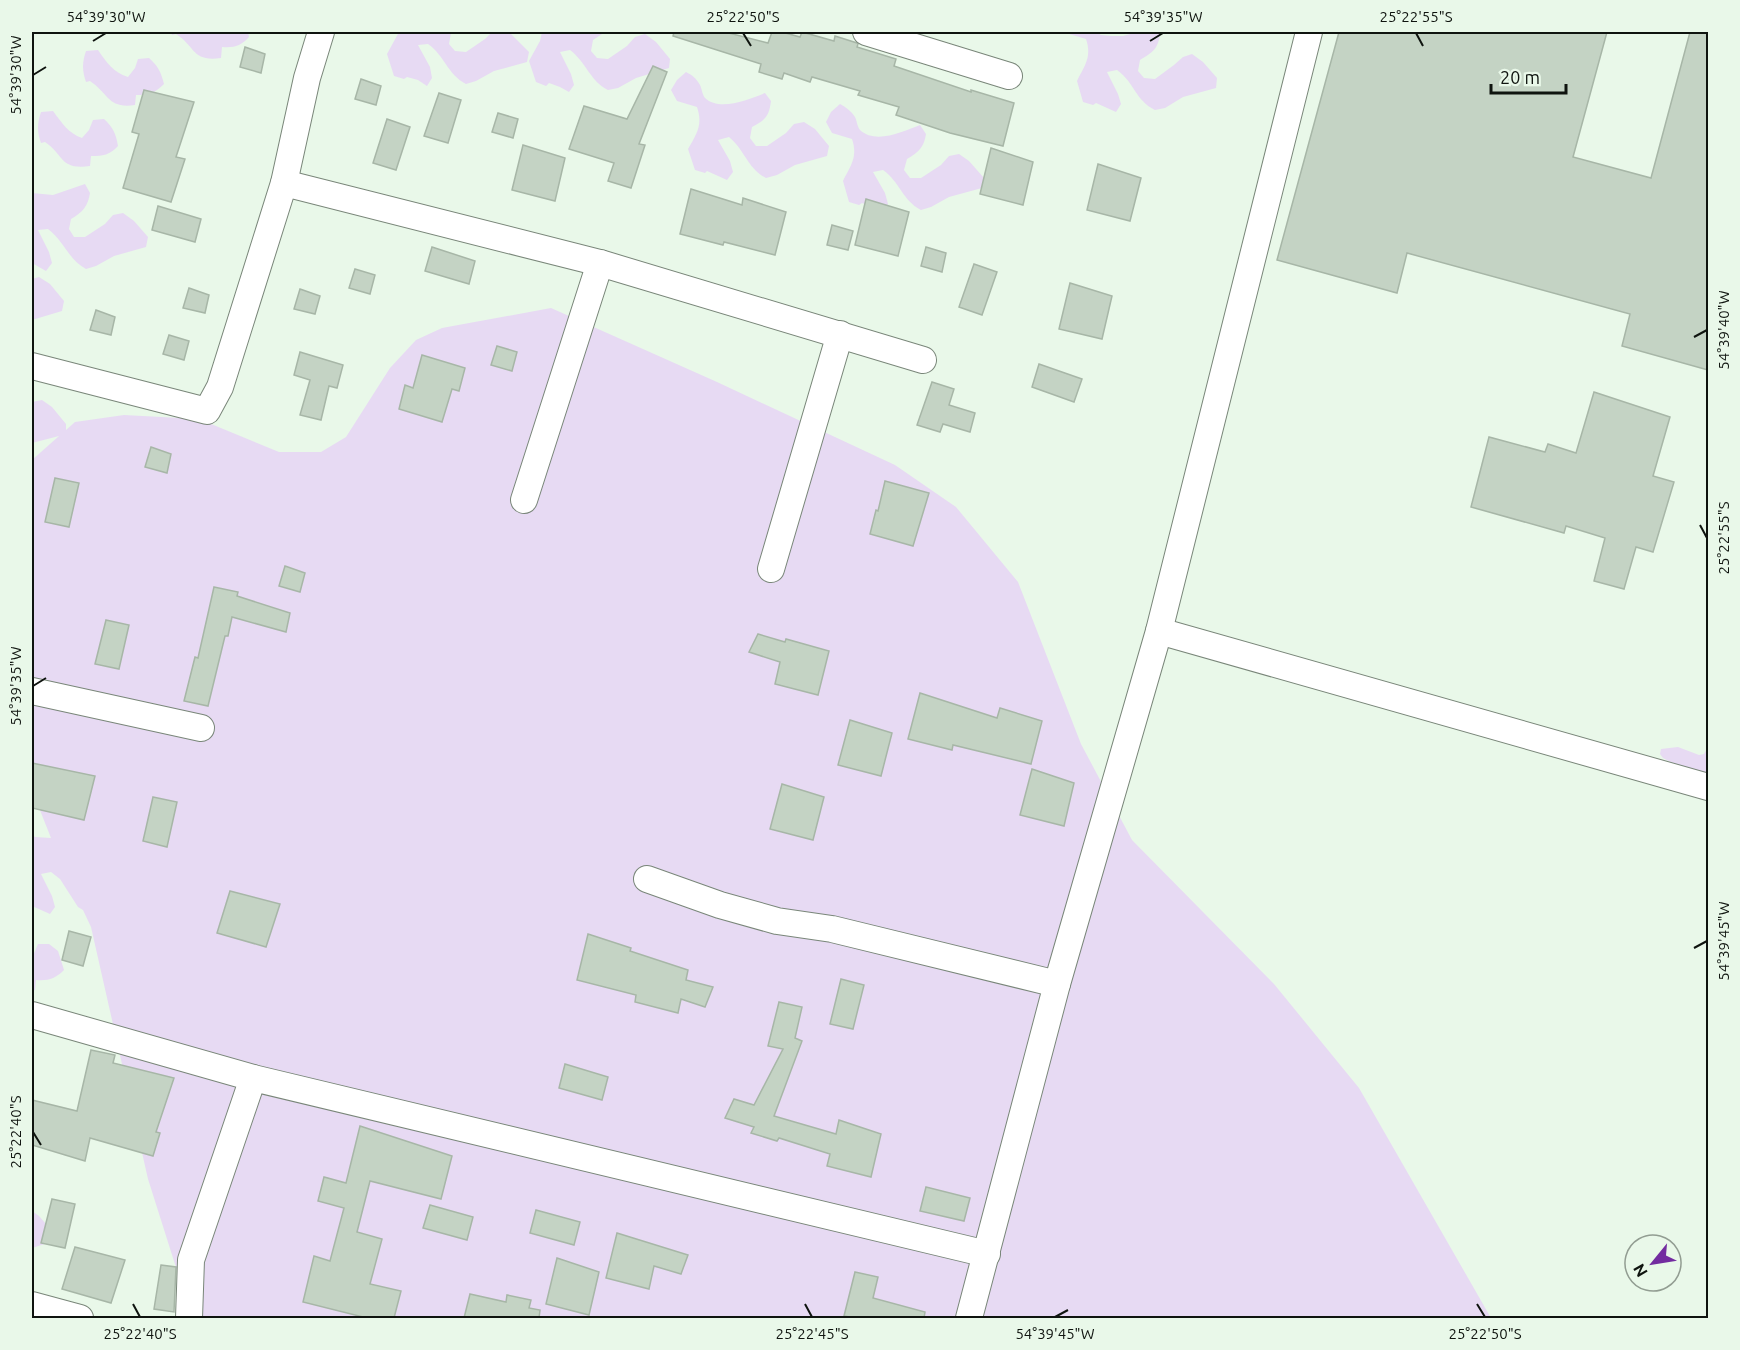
<svg xmlns="http://www.w3.org/2000/svg" width="1740" height="1350" font-family="Ubuntu,sans-serif">
  <style>
    .green { fill: #e7daf3 }
    .building { fill: #c4d3c4; stroke: #a7b6a7; stroke-width: 1.5 }
    .lines { fill: none; stroke-linecap: round; stroke-linejoin: round }
    .minor-casing { stroke: #798679; stroke-width: 28 }
    .minor { stroke: #fff; stroke-width: 26 }
    .ticks { fill: none; stroke: #0f140f; stroke-width: 2 }
    .neatline { fill: none; stroke: #0f140f; stroke-width: 2 }
    .ticks-label { font-size: 15px; text-anchor: middle; fill: #0f140f }
  </style>
  <rect width="100%" height="100%" fill="#e9f8e9"/>
  <g class="green">
    <path d="M 171,32 L 248,32 L 249,37 C 241,46 234,48 222,47 L 221,58 C 192,62 196,47 176,34 L 172,35 Z"/>
    <path d="M 399,32 L 454,32 L 451,33 L 449,44 L 455,51 L 466,52 L 485,39 L 492,32 L 509,32 L 529,52 L 527,62 L 494,71 L 476,81 L 466,84 C 447,74 445,56 428,44 L 418,45 L 430,67 L 432,78 L 427,86 L 418,80 L 407,77 L 404,79 L 394,76 L 387,54 Z"/>
    <path d="M 542,32 L 605,32 L 593,40 L 591,51 L 597,58 L 608,59 L 627,46 L 635,37 L 645,34 L 656,42 L 670,59 L 669,68 L 636,78 L 618,88 L 608,90 C 590,81 586,62 570,50 L 560,52 L 571,74 L 574,85 L 569,92 L 560,87 L 549,83 L 546,86 L 536,82 L 529,61 L 540,41 Z"/>
    <path d="M 1065,32 L 1096,32 L 1101,35 L 1112,36 L 1123,36 L 1137,32 L 1158,32 L 1160,34 C 1158,49 1153,52 1140,60 L 1138,71 L 1144,78 L 1155,79 L 1174,65 L 1183,57 L 1192,54 L 1203,62 L 1217,78 L 1216,88 L 1183,97 L 1165,108 L 1155,110 C 1135,100 1135,83 1117,70 L 1107,72 L 1118,94 L 1121,104 L 1116,112 L 1096,103 L 1093,105 L 1083,102 L 1077,81 C 1085,65 1092,57 1086,39 L 1066,33 Z"/>
    <path d="M 98,50 C 107,63 113,72 128,77 L 135,68 L 138,59 L 149,58 C 158,66 161,72 164,84 C 155,93 149,95 136,95 L 135,105 C 108,109 109,94 90,81 L 86,82 C 82,70 82,63 86,51 Z"/>
    <path d="M 686,72 C 692,75 696,78 700,85 C 702,89 702,94 705,98 C 720,112 749,99 765,93 L 771,101 C 769,117 765,120 752,127 L 750,138 L 756,146 L 767,146 L 786,133 L 794,124 L 804,122 L 815,129 L 829,146 L 827,156 L 795,165 L 777,175 L 766,178 C 747,168 745,150 729,137 L 718,140 L 730,161 L 733,172 L 727,180 L 707,171 L 705,173 L 695,170 L 688,149 C 697,133 703,125 697,107 L 677,101 L 671,90 L 677,80 Z"/>
    <path d="M 840,104 C 846,107 851,111 855,117 C 857,121 857,126 860,130 C 876,145 904,131 920,125 L 926,134 C 924,147 919,152 907,159 L 904,170 L 910,178 L 921,178 L 941,165 L 949,156 L 959,154 L 969,161 L 984,178 L 982,188 L 949,197 L 931,207 L 921,210 C 902,200 900,182 883,170 L 873,172 L 885,193 L 888,204 L 882,212 L 862,203 L 859,205 L 849,202 L 843,181 C 851,165 858,157 852,139 L 832,133 L 826,122 L 831,112 Z"/>
    <path d="M 53,111 C 62,123 68,133 82,138 L 89,130 L 93,120 L 104,119 C 113,127 116,134 118,146 C 110,155 103,156 91,156 L 90,166 C 60,170 65,156 45,142 L 41,143 C 37,132 37,124 41,112 Z"/>
    <path d="M 85,184 L 90,193 C 88,206 83,212 71,219 L 69,229 L 74,237 L 85,237 L 105,224 L 113,215 L 123,213 L 134,221 L 148,237 L 146,247 L 114,256 L 96,266 L 86,269 C 68,259 64,241 48,229 L 38,230 L 49,252 L 52,263 L 46,271 L 32,263 L 32,193 L 53,195 Z"/>
    <path d="M 39,277 L 50,284 L 64,301 L 62,311 L 32,320 L 32,279 Z"/>
    <path d="M 551,308 L 717,382 L 895,465 L 956,507 L 1018,582 L 1081,744 L 1132,840 L 1274,984 L 1359,1088 L 1491,1318 L 192,1318 L 148,1179 L 91,927 L 83,910 L 78,907 L 60,879 L 51,872 L 41,874 L 52,896 L 55,907 L 50,914 L 32,906 L 32,835 L 35,837 L 51,838 L 32,790 L 32,460 L 59,436 L 32,443 L 32,402 L 42,400 L 52,407 L 66,424 L 66,430 L 75,422 L 124,415 L 199,419 L 279,452 L 321,452 L 346,437 L 390,368 L 416,340 L 442,328 Z"/>
    <path d="M 1678,747 L 1699,755 L 1704,754 L 1708,747 L 1708,773 L 1686,770 L 1663,758 L 1660,754 L 1661,749 Z"/>
    <path d="M 38,944 L 49,944 L 58,951 L 64,970 C 55,979 48,981 36,980 L 35,990 L 32,991 L 32,958 Z"/>
    <path d="M 32,1211 L 39,1216 L 53,1232 L 51,1242 L 32,1248 Z"/>
  </g>
  <g class="building">
    <path d="M 674,32 L 725,32 L 768,43 L 772,32 L 782,32 L 800,37 L 802,32 L 834,41 L 835,36 L 857,43 L 858,44 L 857,47 L 896,59 L 894,66 L 971,92 L 971,90 L 1014,103 L 1003,146 L 950,133 L 896,115 L 899,107 L 858,95 L 860,91 L 812,77 L 810,82 L 784,73 L 782,79 L 759,72 L 761,64 L 673,36 Z"/>
    <path d="M 1339,32 L 1607,32 L 1573,157 L 1651,178 L 1690,32 L 1708,32 L 1708,370 L 1622,346 L 1630,314 L 1407,253 L 1397,293 L 1277,260 Z"/>
    <path d="M 245,47 L 265,54 L 261,73 L 240,67 Z"/>
    <path d="M 653,66 L 667,72 L 639,144 L 645,145 L 631,188 L 608,181 L 614,163 L 569,149 L 584,106 L 627,119 Z"/>
    <path d="M 361,79 L 381,86 L 376,105 L 355,99 Z"/>
    <path d="M 144,90 L 194,102 L 176,157 L 185,159 L 171,202 L 123,188 L 139,134 L 132,132 Z"/>
    <path d="M 439,93 L 461,100 L 448,143 L 424,136 Z"/>
    <path d="M 498,113 L 518,119 L 513,138 L 492,132 Z"/>
    <path d="M 387,119 L 410,127 L 396,170 L 373,163 Z"/>
    <path d="M 523,145 L 565,158 L 555,201 L 512,190 Z"/>
    <path d="M 991,148 L 1033,162 L 1023,205 L 980,194 Z"/>
    <path d="M 1098,164 L 1141,178 L 1130,221 L 1087,210 Z"/>
    <path d="M 691,189 L 742,205 L 743,198 L 786,212 L 775,255 L 724,242 L 723,245 L 680,234 Z"/>
    <path d="M 866,199 L 909,212 L 898,256 L 855,245 Z"/>
    <path d="M 158,206 L 201,219 L 195,242 L 152,230 Z"/>
    <path d="M 832,225 L 853,231 L 848,250 L 827,245 Z"/>
    <path d="M 432,247 L 475,261 L 469,284 L 425,271 Z"/>
    <path d="M 926,247 L 946,253 L 942,272 L 921,266 Z"/>
    <path d="M 974,264 L 997,272 L 982,315 L 959,307 Z"/>
    <path d="M 355,269 L 375,275 L 370,294 L 349,288 Z"/>
    <path d="M 1070,283 L 1112,296 L 1102,339 L 1059,329 Z"/>
    <path d="M 189,288 L 209,295 L 205,313 L 183,308 Z"/>
    <path d="M 300,289 L 320,296 L 315,314 L 294,309 Z"/>
    <path d="M 96,310 L 115,317 L 111,335 L 90,330 Z"/>
    <path d="M 169,335 L 189,341 L 184,360 L 163,354 Z"/>
    <path d="M 497,346 L 517,352 L 512,371 L 491,365 Z"/>
    <path d="M 300,352 L 343,365 L 337,388 L 329,386 L 321,420 L 300,415 L 310,380 L 294,375 Z"/>
    <path d="M 422,355 L 465,368 L 459,391 L 452,389 L 442,422 L 399,409 L 405,385 L 413,388 Z"/>
    <path d="M 1039,364 L 1082,379 L 1074,402 L 1032,387 Z"/>
    <path d="M 932,382 L 954,389 L 949,405 L 975,413 L 970,432 L 943,424 L 940,432 L 917,425 Z"/>
    <path d="M 1594,392 L 1670,417 L 1653,476 L 1674,482 L 1653,552 L 1636,547 L 1624,589 L 1594,581 L 1605,538 L 1566,526 L 1564,533 L 1471,507 L 1489,437 L 1545,452 L 1548,444 L 1576,453 Z"/>
    <path d="M 151,447 L 171,454 L 167,473 L 145,467 Z"/>
    <path d="M 55,478 L 79,483 L 69,527 L 45,522 Z"/>
    <path d="M 885,481 L 929,493 L 913,546 L 870,534 L 876,510 L 878,511 Z"/>
    <path d="M 285,566 L 305,573 L 300,592 L 279,586 Z"/>
    <path d="M 214,587 L 238,592 L 237,596 L 290,613 L 286,632 L 232,617 L 228,636 L 225,636 L 208,706 L 184,701 L 195,657 L 198,658 Z"/>
    <path d="M 106,620 L 129,625 L 119,669 L 95,664 Z"/>
    <path d="M 758,634 L 785,642 L 786,639 L 829,651 L 818,695 L 775,684 L 780,662 L 749,652 Z"/>
    <path d="M 920,693 L 997,718 L 1000,708 L 1042,721 L 1031,764 L 953,745 L 952,750 L 908,739 Z"/>
    <path d="M 850,720 L 892,733 L 881,776 L 838,765 Z"/>
    <path d="M 32,763 L 95,776 L 84,820 L 32,808 Z"/>
    <path d="M 1032,769 L 1074,783 L 1064,826 L 1020,815 Z"/>
    <path d="M 782,784 L 824,797 L 813,840 L 770,829 Z"/>
    <path d="M 153,797 L 177,802 L 167,847 L 143,841 Z"/>
    <path d="M 230,891 L 280,904 L 266,947 L 217,933 Z"/>
    <path d="M 69,931 L 91,937 L 83,966 L 62,960 Z"/>
    <path d="M 588,934 L 631,948 L 630,951 L 688,970 L 686,980 L 713,987 L 705,1007 L 681,999 L 678,1013 L 635,1002 L 636,995 L 577,980 Z"/>
    <path d="M 841,979 L 864,985 L 853,1029 L 830,1024 Z"/>
    <path d="M 779,1002 L 802,1007 L 795,1038 L 802,1041 L 774,1116 L 836,1134 L 839,1120 L 881,1134 L 871,1177 L 827,1166 L 830,1154 L 779,1138 L 777,1141 L 751,1133 L 754,1127 L 725,1118 L 734,1099 L 754,1105 L 783,1049 L 768,1046 Z"/>
    <path d="M 91,1050 L 115,1055 L 113,1063 L 174,1078 L 156,1132 L 160,1133 L 153,1156 L 90,1138 L 85,1161 L 32,1145 L 32,1100 L 77,1111 Z"/>
    <path d="M 565,1064 L 608,1077 L 602,1100 L 559,1088 Z"/>
    <path d="M 360,1126 L 452,1156 L 441,1199 L 370,1181 L 357,1232 L 382,1239 L 370,1284 L 401,1291 L 394,1318 L 367,1318 L 303,1302 L 314,1256 L 330,1261 L 344,1208 L 318,1201 L 324,1177 L 346,1183 Z"/>
    <path d="M 926,1187 L 970,1198 L 964,1221 L 920,1211 Z"/>
    <path d="M 52,1199 L 75,1204 L 65,1248 L 41,1243 Z"/>
    <path d="M 430,1205 L 473,1217 L 467,1240 L 423,1228 Z"/>
    <path d="M 536,1210 L 580,1222 L 574,1245 L 530,1233 Z"/>
    <path d="M 617,1233 L 688,1255 L 681,1274 L 654,1266 L 649,1289 L 606,1278 Z"/>
    <path d="M 75,1247 L 125,1260 L 111,1303 L 62,1289 Z"/>
    <path d="M 557,1258 L 599,1272 L 589,1315 L 546,1304 Z"/>
    <path d="M 161,1265 L 176,1267 L 174,1312 L 154,1309 Z"/>
    <path d="M 855,1272 L 878,1277 L 873,1298 L 925,1312 L 924,1318 L 855,1318 L 844,1316 Z"/>
    <path d="M 470,1294 L 506,1302 L 507,1295 L 531,1300 L 529,1308 L 540,1310 L 539,1318 L 464,1318 Z"/>
  </g>
  <g class="lines">
    <g class="minor-casing">
      <g id="minor">
        <path d="M 866,32 L 1009,76"/>
        <path d="M 284,183 L 600,263 L 923,360"/>
        <path d="M 32,366 L 207,411 L 220,387 L 284,183 L 307,78 L 321,32"/>
        <path d="M 524,500 L 600,263"/>
        <path d="M 771,569 L 840,334"/>
        <path d="M 1159,631 L 1708,787"/>
        <path d="M 32,691 L 201,728"/>
        <path d="M 647,879 L 720,905 L 777,921 L 832,929 L 1057,984"/>
        <path d="M 32,1015 L 253,1078 L 987,1254"/>
        <path d="M 32,1305 L 80,1318"/>
        <path d="M 189,1318 L 191,1260 L 253,1078"/>
        <path d="M 969,1318 L 1057,984 L 1159,631 L 1309,32"/>
      </g>
    </g>
    <use href="#minor" class="minor"/>
  </g>
  <path class="ticks" d="M 743,33 L 751,46M 1416,33 L 1423,46M 93,41 L 106,33M 1150,41 L 1163,33M 33,75 L 46,67M 1694,337 L 1707,330M 1700,525 L 1707,538M 33,686 L 46,678M 1694,948 L 1707,941M 33,1132 L 41,1145M 133,1304 L 140,1317M 805,1304 L 812,1317M 1477,1304 L 1485,1317M 1055,1317 L 1068,1310"/>
  <rect width="1740" height="1350" fill="none" stroke="#e9f8e9" stroke-width="66"/>
  <g transform="translate(1653 1263) rotate(240)"><circle r="28" fill="#e9f8e9" stroke="#929d92" stroke-width="1.5"/>
  <path d="M0-4.5L10 22L0 15L-10 22Z" fill="#732ca0"/>
  <text y="-9" font-size="16" font-weight="bold" text-anchor="middle" fill="#0f140f">N</text>
  </g>
  <path d="M1491 84v9h75v-9" fill="none" stroke="#0f140f" stroke-width="3"/>
  <text x="1500" y="84" font-size="18" fill="#0f140f" stroke="#e9f8e9" stroke-width="4.5" paint-order="stroke">20 m</text>
  <rect x="33" y="33" width="1674" height="1284" class="neatline"/>
  <g class="ticks-label">
    <text x="106" y="22">54°39'30"W</text>
    <text x="743" y="22">25°22'50"S</text>
    <text x="1163" y="22">54°39'35"W</text>
    <text x="1416" y="22">25°22'55"S</text>
    <text transform="translate(16 75) rotate(-90)" y="5">54°39'30"W</text>
    <text transform="translate(1724 330) rotate(-90)" y="5">54°39'40"W</text>
    <text transform="translate(1724 538) rotate(-90)" y="5">25°22'55"S</text>
    <text transform="translate(16 686) rotate(-90)" y="5">54°39'35"W</text>
    <text transform="translate(1724 941) rotate(-90)" y="5">54°39'45"W</text>
    <text transform="translate(16 1132) rotate(-90)" y="5">25°22'40"S</text>
    <text x="140" y="1339">25°22'40"S</text>
    <text x="812" y="1339">25°22'45"S</text>
    <text x="1055" y="1339">54°39'45"W</text>
    <text x="1485" y="1339">25°22'50"S</text>
  </g>
</svg>
